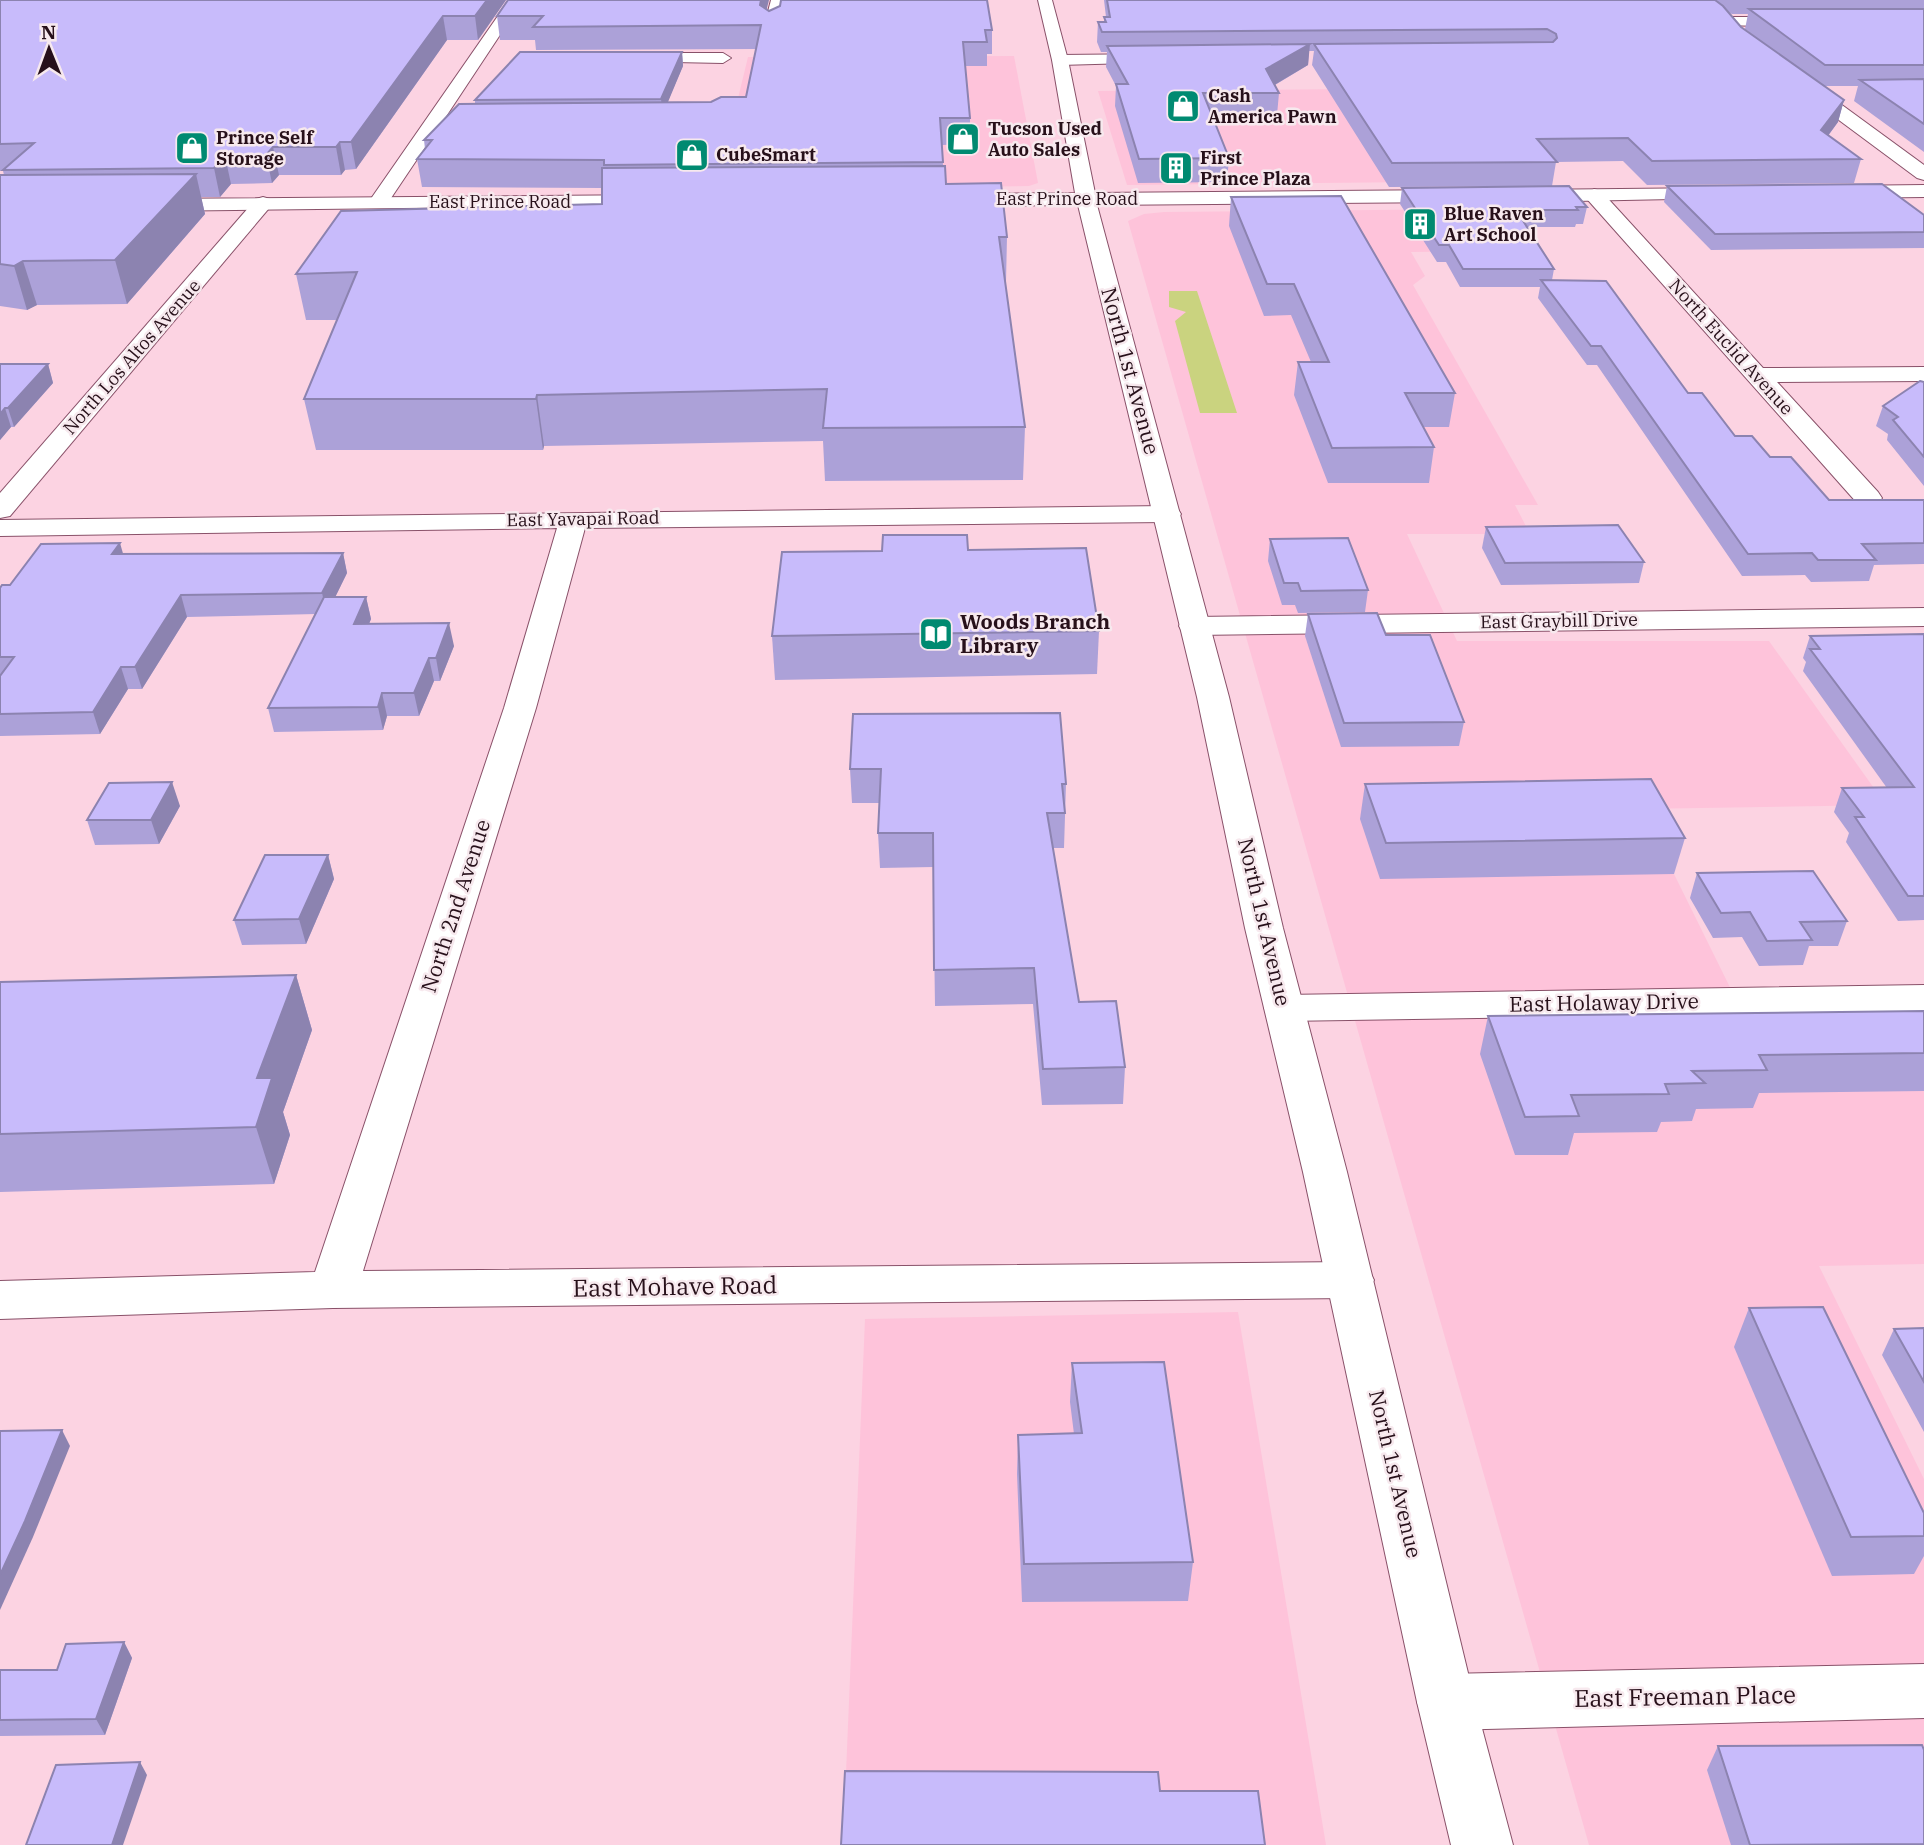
<svg xmlns="http://www.w3.org/2000/svg" width="1924" height="1845" font-family="'IBM Plex Serif',serif">
  <style>
    .built { fill: #fec3da }
    .green { fill: #cad37f }
    .lines { fill: none; stroke-linecap: round; stroke-linejoin: round }
    .minor-casing { stroke: #895169; stroke-width: 2 }
    .secondary-casing { stroke: #895169; stroke-width: 2 }
    .minor { fill: #fff; fill-rule: evenodd }
    .secondary { fill: #fff; fill-rule: evenodd }
    .wall { fill: #aca1d8; fill-rule: evenodd }
    .shaded-wall { fill: #8c83b0 }
    .building { fill: #c8bbfb; stroke: #8c83b0; stroke-width: 2 }
    .labels { text-anchor: middle; stroke-width: 5; stroke-linejoin: round; paint-order: stroke }
    .far-poi-label { font-size: 18px; font-weight: bold; fill: #27101a; stroke: #f7e9ee; text-anchor: start }
    .far-street-label { font-size: 18px; fill: #27101a; stroke: #f7e9ee }
    .street-label { font-size: 21px; fill: #27101a; stroke: #f7e9ee }
    .poi-label { font-size: 21px; font-weight: bold; fill: #27101a; stroke: #f7e9ee; text-anchor: start }
    .near-street-label { font-size: 24px; fill: #27101a; stroke: #f7e9ee }
  </style>
  <rect width="100%" height="100%" fill="#fcd3e2"/>
  <g class="built">
    <path d="M 1014,56 L 1038,183 L 1029,186 L 943,187 L 732,123 L 748,57 Z"/>
    <path d="M 1353,89 L 1419,182 L 1127,185 L 1098,91 Z"/>
    <path d="M 1479,209 L 1511,251 L 1411,252 L 1425,276 L 1413,285 L 1538,505 L 1515,505 L 1530,534 L 1407,534 L 1457,641 L 1769,641 L 1886,805 L 1638,809 L 1674,874 L 1758,1044 L 1924,1041 L 1924,1264 L 1819,1266 L 1924,1479 L 1924,1845 L 1589,1845 L 1128,221 L 1144,214 L 1164,212 Z"/>
    <path d="M 1238,1312 L 1326,1845 L 843,1845 L 865,1319 Z"/>
  </g>
  <path class="green" d="M 1169,291 L 1197,291 L 1237,413 L 1200,413 L 1175,321 L 1186,312 L 1169,307 Z"/>
  <g class="lines">
    <g class="minor-casing">
      <g id="minor">
        <path d="M 509,0 L 523,0 L 445,118 L 494,118 L 503,123 L 494,128 L 438,128 L 385,207 L 371,207 L 368,203 Z"/>
        <path d="M 771,0 L 785,0 L 780,27 L 772,32 L 764,27 Z"/>
        <path d="M 1728,17 L 1799,17 L 1807,22 L 1799,27 L 1723,25 L 1720,22 Z"/>
        <path d="M 631,53 L 723,53 L 731,58 L 723,63 L 625,61 L 623,58 Z"/>
        <path d="M 1159,54 L 1165,56 L 1167,59 L 1165,62 L 1060,65 L 1052,60 L 1060,55 Z"/>
        <path d="M 1799,77 L 1805,78 L 1924,165 L 1924,180 L 1917,178 L 1793,86 L 1791,82 Z"/>
        <path d="M 1594,189 L 1601,191 L 1763,368 L 1924,367 L 1924,381 L 1777,382 L 1878,492 L 1882,498 L 1878,504 L 1868,506 L 1858,504 L 1587,199 L 1584,195 Z"/>
        <path d="M 263,197 L 270,199 L 273,203 L 270,207 L 10,516 L 0,518 L 0,493 L 256,199 Z"/>
        <path d="M 1167,506 L 1177,508 L 1181,514 L 1177,520 L 1167,522 L 585,528 L 536,708 L 363,1271 L 1350,1262 L 1367,1267 L 1374,1280 L 1367,1293 L 1350,1298 L 333,1308 L 0,1319 L 0,1281 L 315,1272 L 504,708 L 557,528 L 0,536 L 0,520 Z"/>
        <path d="M 1924,608 L 1924,626 L 1194,635 L 1183,633 L 1179,626 L 1183,619 L 1194,617 Z"/>
        <path d="M 1924,985 L 1924,1011 L 1284,1021 L 1270,1017 L 1264,1008 L 1270,999 L 1284,995 Z"/>
        <path d="M 1924,1664 L 1924,1718 L 1446,1730 L 1425,1722 L 1417,1702 L 1425,1682 L 1446,1674 Z"/>
      </g>
    </g>
    <g class="secondary-casing">
      <g id="secondary">
        <path d="M 1038,0 L 1052,0 L 1068,60 L 1095,193 L 1454,190 L 1464,196 L 1454,202 L 1097,205 L 1229,697 L 1283,928 L 1347,1172 L 1475,1702 L 1513,1845 L 1451,1845 L 1417,1702 L 1303,1172 L 1245,928 L 1197,697 L 1078,205 L 951,206 L 941,200 L 951,194 L 1075,193 L 1052,60 Z"/>
        <path d="M 1924,185 L 1924,197 L 1840,198 L 1830,192 L 1840,186 Z"/>
        <path d="M 1716,188 L 1726,194 L 1723,198 L 1525,202 L 1515,196 L 1525,190 Z"/>
        <path d="M 656,195 L 666,201 L 663,205 L 149,211 L 142,209 L 139,205 L 142,201 L 149,199 Z"/>
      </g>
    </g>
    <use href="#minor" class="minor"/>
    <use href="#secondary" class="secondary"/>
  </g>
  <g class="wall">
    <path d="M 0,0 L 506,0 L 478,40 L 447,40 L 356,169 L 345,170 L 341,175 L 279,175 L 272,183 L 231,184 L 220,197 L 201,197 L 205,214 L 127,304 L 37,305 L 27,310 L 0,306 L 0,175 L 4,175 L 3,171 L 0,171 Z"/>
    <path d="M 1104,0 L 1924,0 L 1924,152 L 1854,101 L 1858,86 L 1824,86 L 1844,100 L 1838,122 L 1828,136 L 1861,159 L 1854,183 L 1647,185 L 1623,161 L 1556,162 L 1552,186 L 1389,187 L 1312,65 L 1314,51 L 1309,51 L 1308,65 L 1275,85 L 1279,93 L 1277,115 L 1212,115 L 1229,158 L 1227,182 L 1138,183 L 1115,106 L 1116,86 L 1106,67 L 1107,52 L 1101,52 L 1097,42 L 1098,22 L 1104,22 L 1104,17 L 1106,17 ZM 1728,12 L 1732,14 L 1748,14 L 1745,29 L 1762,42 L 1741,27 Z"/>
    <path d="M 766,9 L 769,11 L 992,30 L 992,54 L 987,54 L 987,66 L 965,66 L 970,118 L 970,144 L 942,145 L 943,166 L 946,184 L 1007,237 L 1006,282 L 1005,282 L 1025,427 L 1023,480 L 825,481 L 823,441 L 544,446 L 543,450 L 316,450 L 304,399 L 337,320 L 306,320 L 296,274 L 602,204 L 602,188 L 422,187 L 417,159 L 425,149 L 424,140 L 475,104 L 475,100 L 682,52 L 683,66 L 667,103 L 711,102 L 746,97 L 756,49 L 536,50 L 535,40 L 500,40 L 497,16 Z"/>
    <path d="M 1667,186 L 1924,215 L 1924,248 L 1711,250 L 1664,202 Z"/>
    <path d="M 1402,188 L 1587,207 L 1583,224 L 1576,224 L 1575,227 L 1526,227 L 1554,269 L 1552,280 L 1688,393 L 1735,436 L 1770,457 L 1829,500 L 1924,500 L 1924,564 L 1874,565 L 1869,581 L 1811,582 L 1805,575 L 1742,576 L 1597,365 L 1587,365 L 1538,298 L 1540,287 L 1460,287 L 1446,262 L 1437,262 L 1400,204 Z"/>
    <path d="M 1231,197 L 1455,393 L 1449,427 L 1423,427 L 1434,447 L 1429,483 L 1328,483 L 1294,395 L 1298,362 L 1311,362 L 1291,315 L 1264,316 L 1229,226 Z"/>
    <path d="M 0,364 L 48,364 L 53,383 L 14,427 L 11,427 L 0,440 Z"/>
    <path d="M 1924,382 L 1924,486 L 1887,440 L 1888,434 L 1876,426 L 1883,406 Z"/>
    <path d="M 1486,527 L 1644,562 L 1639,583 L 1501,585 L 1482,548 Z"/>
    <path d="M 1270,539 L 1368,590 L 1365,612 L 1298,613 L 1295,605 L 1282,605 L 1268,561 Z"/>
    <path d="M 882,551 L 1099,631 L 1097,674 L 775,680 L 772,636 Z"/>
    <path d="M 343,553 L 347,573 L 335,597 L 366,597 L 371,619 L 369,624 L 454,646 L 440,681 L 434,681 L 419,716 L 387,716 L 383,730 L 274,732 L 268,708 L 316,614 L 187,617 L 142,689 L 128,689 L 100,734 L 0,736 L 0,588 L 123,554 Z"/>
    <path d="M 1308,614 L 1386,635 L 1464,722 L 1459,746 L 1341,747 L 1305,636 Z"/>
    <path d="M 1924,634 L 1924,920 L 1898,921 L 1846,842 L 1849,833 L 1834,812 L 1842,788 L 1887,788 L 1803,671 L 1806,662 L 1803,658 L 1810,636 Z"/>
    <path d="M 853,714 L 1066,784 L 1064,848 L 1053,848 L 1079,1002 L 1125,1067 L 1123,1104 L 1042,1105 L 1033,1004 L 935,1006 L 933,867 L 880,868 L 878,833 L 880,803 L 852,803 L 850,769 Z"/>
    <path d="M 1365,784 L 1685,838 L 1674,874 L 1380,879 L 1360,819 Z"/>
    <path d="M 180,806 L 159,844 L 95,845 L 87,820 Z"/>
    <path d="M 328,855 L 334,879 L 306,944 L 242,945 L 234,920 Z"/>
    <path d="M 1697,873 L 1847,921 L 1838,946 L 1809,946 L 1803,965 L 1759,966 L 1742,937 L 1713,938 L 1690,898 Z"/>
    <path d="M 296,975 L 312,1030 L 283,1112 L 290,1135 L 274,1184 L 0,1192 L 0,982 Z"/>
    <path d="M 1924,1011 L 1924,1091 L 1759,1093 L 1753,1108 L 1696,1109 L 1692,1121 L 1661,1122 L 1657,1132 L 1574,1133 L 1568,1155 L 1515,1155 L 1480,1054 L 1488,1016 Z"/>
    <path d="M 1749,1308 L 1924,1513 L 1924,1556 L 1914,1574 L 1832,1576 L 1734,1347 Z"/>
    <path d="M 1924,1328 L 1924,1432 L 1882,1355 L 1894,1329 Z"/>
    <path d="M 1072,1363 L 1193,1562 L 1188,1601 L 1022,1602 L 1017,1474 L 1018,1435 L 1074,1434 L 1070,1402 Z"/>
    <path d="M 124,1642 L 132,1658 L 105,1735 L 0,1736 L 0,1670 L 57,1670 Z"/>
    <path d="M 1718,1746 L 1924,1750 L 1924,1845 L 1731,1845 L 1707,1770 Z"/>
  </g>
  <g class="shaded-wall">
    <path d="M 487,0 L 506,0 L 478,40 L 475,16 Z"/>
    <path d="M 761,0 L 769,0 L 762,28 L 760,5 Z"/>
    <path d="M 443,16 L 447,40 L 356,169 L 351,142 Z"/>
    <path d="M 1310,44 L 1308,65 L 1264,91 L 1266,69 Z"/>
    <path d="M 682,52 L 683,66 L 663,114 L 661,99 Z"/>
    <path d="M 1844,100 L 1838,122 L 1815,153 L 1821,130 Z"/>
    <path d="M 340,142 L 345,170 L 341,175 L 336,147 Z"/>
    <path d="M 273,147 L 279,175 L 272,183 L 266,155 Z"/>
    <path d="M 225,156 L 231,184 L 220,197 L 214,168 Z"/>
    <path d="M 196,174 L 205,214 L 127,304 L 115,260 Z"/>
    <path d="M 23,261 L 37,305 L 27,310 L 14,266 Z"/>
    <path d="M 48,364 L 53,383 L 14,427 L 8,408 Z"/>
    <path d="M 537,395 L 544,446 L 543,450 L 536,399 Z"/>
    <path d="M 5,408 L 11,427 L 0,440 L 0,414 Z"/>
    <path d="M 120,543 L 126,564 L 112,554 Z"/>
    <path d="M 343,553 L 347,573 L 327,614 L 322,593 Z"/>
    <path d="M 181,595 L 187,617 L 142,689 L 135,667 Z"/>
    <path d="M 366,597 L 371,619 L 359,647 L 354,624 Z"/>
    <path d="M 449,623 L 454,646 L 440,681 L 436,658 Z"/>
    <path d="M 429,658 L 434,681 L 419,716 L 414,693 Z"/>
    <path d="M 121,667 L 128,689 L 100,734 L 93,712 Z"/>
    <path d="M 382,693 L 387,716 L 383,730 L 378,707 Z"/>
    <path d="M 172,782 L 180,806 L 159,844 L 151,820 Z"/>
    <path d="M 328,855 L 334,879 L 306,944 L 299,919 Z"/>
    <path d="M 296,975 L 312,1030 L 283,1112 L 290,1135 L 274,1184 L 256,1127 L 257,1078 Z"/>
    <path d="M 62,1430 L 70,1446 L 33,1537 L 0,1610 L 0,1575 Z"/>
    <path d="M 124,1642 L 132,1658 L 105,1735 L 96,1719 Z"/>
    <path d="M 140,1762 L 147,1775 L 123,1845 L 112,1845 Z"/>
  </g>
  <g class="building">
    <path d="M 0,0 L 487,0 L 475,16 L 443,16 L 351,142 L 340,142 L 336,147 L 273,147 L 266,155 L 225,156 L 214,168 L 3,170 L 34,143 L 0,144 Z"/>
    <path d="M 508,0 L 761,0 L 760,5 L 769,11 L 780,6 L 781,0 L 987,0 L 992,30 L 985,30 L 987,42 L 963,42 L 970,118 L 940,118 L 943,162 L 604,165 L 604,160 L 417,159 L 432,140 L 424,140 L 459,104 L 711,102 L 721,97 L 746,97 L 761,25 L 533,27 L 543,16 L 497,16 Z"/>
    <path d="M 1107,0 L 1715,0 L 1723,6 L 1741,27 L 1844,100 L 1821,130 L 1861,159 L 1652,161 L 1628,138 L 1537,139 L 1557,162 L 1392,163 L 1314,44 L 1553,42 L 1557,38 L 1556,34 L 1547,29 L 1102,32 L 1098,22 L 1106,22 L 1104,17 L 1110,17 Z"/>
    <path d="M 1749,9 L 1924,9 L 1924,65 L 1825,65 Z"/>
    <path d="M 1310,44 L 1266,69 L 1279,93 L 1203,93 L 1229,158 L 1139,159 L 1116,84 L 1128,84 L 1107,46 Z"/>
    <path d="M 520,52 L 682,52 L 661,99 L 475,100 Z"/>
    <path d="M 1924,79 L 1924,124 L 1860,80 Z"/>
    <path d="M 945,166 L 946,184 L 1001,183 L 1007,237 L 999,237 L 1025,427 L 823,428 L 827,389 L 537,395 L 536,399 L 304,399 L 357,272 L 296,274 L 341,211 L 602,204 L 602,168 Z"/>
    <path d="M 196,174 L 115,260 L 23,261 L 14,266 L 0,264 L 0,175 Z"/>
    <path d="M 1882,184 L 1924,215 L 1924,232 L 1715,234 L 1667,186 Z"/>
    <path d="M 1569,186 L 1587,207 L 1576,207 L 1578,210 L 1516,210 L 1554,269 L 1463,269 L 1449,245 L 1439,245 L 1402,188 Z"/>
    <path d="M 1341,196 L 1455,393 L 1405,393 L 1434,447 L 1332,448 L 1298,362 L 1329,362 L 1294,284 L 1267,284 L 1231,197 Z"/>
    <path d="M 1541,280 L 1606,281 L 1688,393 L 1702,393 L 1735,436 L 1752,436 L 1770,457 L 1791,457 L 1829,500 L 1924,500 L 1924,543 L 1862,544 L 1876,560 L 1818,560 L 1812,553 L 1748,554 L 1601,346 L 1591,346 Z"/>
    <path d="M 0,364 L 48,364 L 8,408 L 5,408 L 0,414 Z"/>
    <path d="M 1920,381 L 1924,382 L 1924,457 L 1893,420 L 1898,417 L 1883,406 Z"/>
    <path d="M 1618,525 L 1644,562 L 1505,563 L 1486,527 Z"/>
    <path d="M 883,535 L 967,535 L 968,550 L 1086,548 L 1099,631 L 772,636 L 782,552 L 882,551 Z"/>
    <path d="M 1348,538 L 1368,590 L 1301,591 L 1298,583 L 1284,583 L 1270,539 Z"/>
    <path d="M 120,543 L 112,554 L 343,553 L 322,593 L 181,595 L 135,667 L 121,667 L 93,712 L 0,714 L 0,676 L 14,657 L 0,657 L 0,588 L 2,585 L 10,585 L 41,544 Z"/>
    <path d="M 324,597 L 366,597 L 354,624 L 449,623 L 436,658 L 429,658 L 414,693 L 382,693 L 378,707 L 268,708 Z"/>
    <path d="M 1377,613 L 1386,635 L 1430,635 L 1464,722 L 1344,723 L 1308,614 Z"/>
    <path d="M 1924,634 L 1924,896 L 1908,896 L 1855,817 L 1864,817 L 1842,788 L 1914,787 L 1810,649 L 1820,649 L 1810,636 Z"/>
    <path d="M 1060,713 L 1066,784 L 1062,784 L 1065,813 L 1047,813 L 1079,1002 L 1116,1001 L 1125,1067 L 1043,1069 L 1034,968 L 934,970 L 933,833 L 878,833 L 881,769 L 850,769 L 853,714 Z"/>
    <path d="M 1651,779 L 1685,838 L 1386,843 L 1365,784 Z"/>
    <path d="M 172,782 L 151,820 L 87,820 L 109,783 Z"/>
    <path d="M 265,855 L 328,855 L 299,919 L 234,920 Z"/>
    <path d="M 1813,871 L 1847,921 L 1800,922 L 1812,940 L 1767,941 L 1750,912 L 1721,913 L 1697,873 Z"/>
    <path d="M 296,975 L 257,1078 L 272,1078 L 256,1127 L 0,1134 L 0,982 Z"/>
    <path d="M 1924,1011 L 1924,1053 L 1759,1055 L 1767,1070 L 1692,1071 L 1705,1083 L 1665,1084 L 1669,1094 L 1571,1095 L 1579,1116 L 1525,1117 L 1488,1016 Z"/>
    <path d="M 1823,1307 L 1924,1513 L 1924,1536 L 1851,1537 L 1749,1308 Z"/>
    <path d="M 1924,1328 L 1924,1382 L 1894,1329 Z"/>
    <path d="M 1164,1362 L 1193,1562 L 1024,1564 L 1018,1435 L 1082,1433 L 1072,1363 Z"/>
    <path d="M 62,1430 L 25,1521 L 0,1575 L 0,1431 Z"/>
    <path d="M 124,1642 L 96,1719 L 0,1720 L 0,1670 L 57,1670 L 66,1644 Z"/>
    <path d="M 1922,1745 L 1924,1750 L 1924,1844 L 1750,1845 L 1718,1746 Z"/>
    <path d="M 140,1762 L 112,1845 L 26,1845 L 56,1765 Z"/>
    <path d="M 845,1771 L 1158,1772 L 1160,1791 L 1258,1791 L 1265,1845 L 841,1845 Z"/>
  </g>
  <defs>
    <g id="shop-square" transform="scale(1.75)"><rect x="-9" y="-9" width="18" height="18" rx="4" fill="#008a71" stroke="#f7e9ee"/><path d="M-5-2.5h2.3a2.7 3.5 0 0 1 5.4 0H5L5.5 6h-11ZM-1.5-2.5h3a1.5 2.3 0 0 0-3 0Z" fill="#fff"/></g>
    <g id="building-square" transform="scale(1.75)"><rect x="-9" y="-9" width="18" height="18" rx="4" fill="#008a71" stroke="#f7e9ee"/><path d="M-4-6H4V6H1V3H-1V6H-4ZM-2.5-4.3h1.7v1.8h-1.7ZM.8-4.3h1.7v1.8H.8ZM-2.5-1h1.7V.8h-1.7ZM.8-1h1.7V.8H.8Z" fill="#fff"/></g>
    <g id="library-square" transform="scale(1.75)"><rect x="-9" y="-9" width="18" height="18" rx="4" fill="#008a71" stroke="#f7e9ee"/><path d="M-6-4Q-3-5.5-.7-3.5V5Q-3 3-6 4ZM6-4Q3-5.5 .7-3.5V5Q3 3 6 4Z" fill="#fff"/></g>
  </defs>
  <g fill-rule="evenodd">
    <use href="#shop-square" x="1183" y="106"/>
    <use href="#shop-square" x="963" y="139"/>
    <use href="#shop-square" x="192" y="148"/>
    <use href="#shop-square" x="692" y="155"/>
    <use href="#building-square" x="1176" y="168"/>
    <use href="#building-square" x="1420" y="224"/>
    <use href="#library-square" x="936" y="634"/>
  </g>
  <g class="labels">
    <g class="far-poi-label">
      <text x="1208" y="102">Cash<tspan x="1208" dy="21">America Pawn</tspan></text>
      <text x="988" y="135">Tucson Used<tspan x="988" dy="21">Auto Sales</tspan></text>
      <text x="216" y="144">Prince Self<tspan x="216" dy="21">Storage</tspan></text>
      <text x="716" y="161">CubeSmart</text>
      <text x="1200" y="164">First<tspan x="1200" dy="21">Prince Plaza</tspan></text>
      <text x="1444" y="220">Blue Raven<tspan x="1444" dy="21">Art School</tspan></text>
    </g>
    <g class="far-street-label">
      <text x="1067" y="205">East Prince Road</text>
      <text x="500" y="208">East Prince Road</text>
      <text transform="translate(1731 347) rotate(48)" y="6">North Euclid Avenue</text>
      <text transform="translate(132 357) rotate(-49)" y="6">North Los Altos Avenue</text>
      <text transform="translate(583 519) rotate(-1)" y="6">East Yavapai Road</text>
      <text transform="translate(1559 621) rotate(-1)" y="6">East Graybill Drive</text>
    </g>
    <g class="street-label">
      <text transform="translate(1130 371) rotate(75)" y="7">North 1st Avenue</text>
      <text transform="translate(456 906) rotate(-72)" y="7">North 2nd Avenue</text>
      <text transform="translate(1264 922) rotate(77)" y="7">North 1st Avenue</text>
      <text transform="translate(1604 1003) rotate(-1)" y="7">East Holaway Drive</text>
      <text transform="translate(1395 1474) rotate(77)" y="7">North 1st Avenue</text>
    </g>
    <g class="poi-label">
      <text x="960" y="629">Woods Branch<tspan x="960" dy="24">Library</tspan></text>
    </g>
    <g class="near-street-label">
      <text transform="translate(675 1287) rotate(-1)" y="8">East Mohave Road</text>
      <text transform="translate(1685 1697) rotate(-1)" y="8">East Freeman Place</text>
    </g>
  </g>
  <g transform="translate(49 49) rotate(359)" stroke="#f7e9ee" stroke-width="5" paint-order="stroke">
  <path d="M0-5L12 26L0 18L-12 26Z" fill="#27101a"/>
  <text y="-10" font-size="19" font-weight="bold" text-anchor="middle" fill="#27101a">N</text>
  </g>
</svg>
